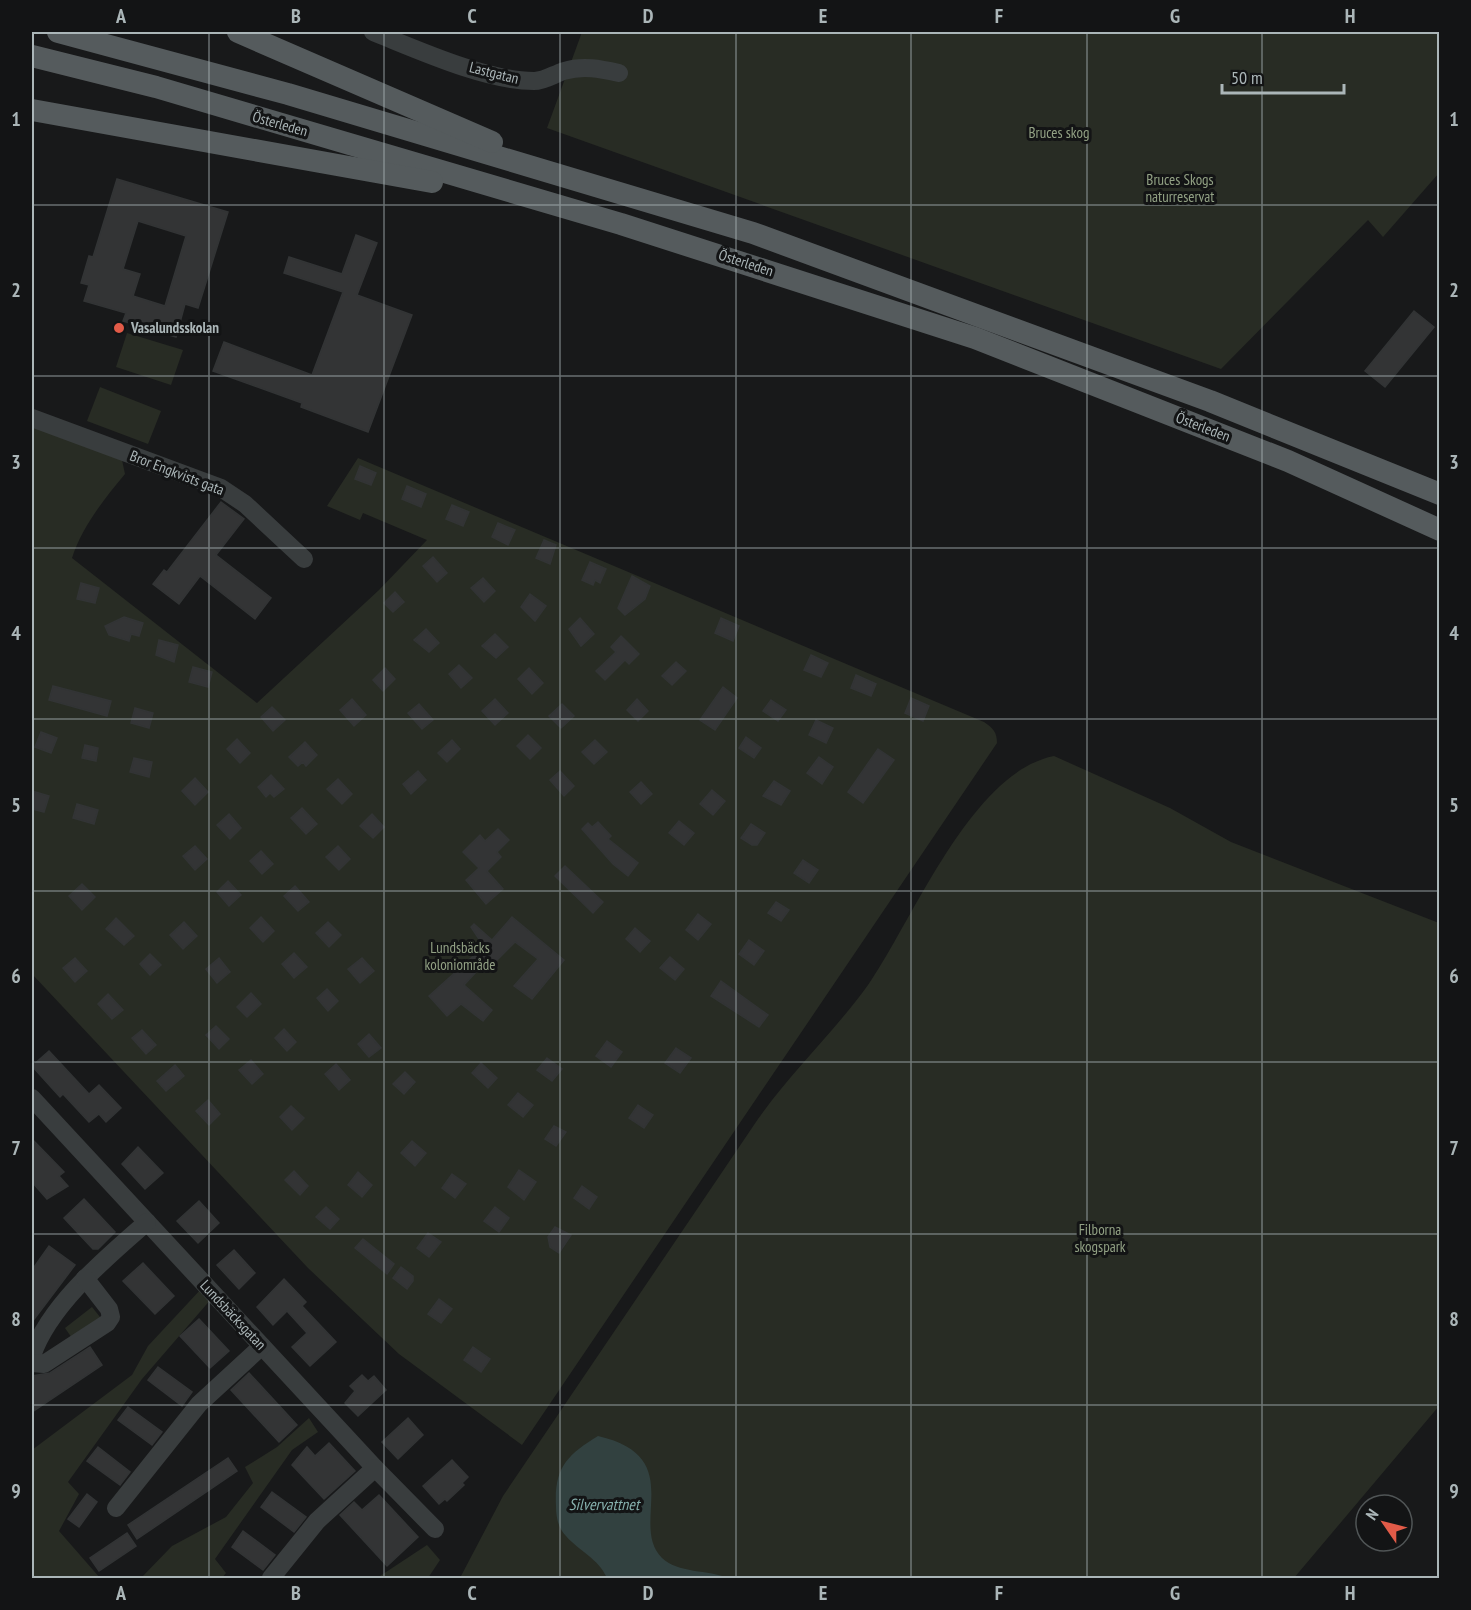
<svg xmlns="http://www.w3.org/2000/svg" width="1471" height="1610" font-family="'PT Sans Narrow',sans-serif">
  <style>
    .green { fill: #282c24 }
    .water { fill: #324140 }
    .building { fill: #333435; stroke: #323435; stroke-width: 1.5; fill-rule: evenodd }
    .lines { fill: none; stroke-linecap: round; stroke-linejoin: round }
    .minor { stroke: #393d3e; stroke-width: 18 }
    .major { stroke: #555b5d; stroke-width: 22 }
    .grid { fill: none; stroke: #abb6b8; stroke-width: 1.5; stroke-opacity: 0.55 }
    .poi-dot { fill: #e25b48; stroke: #131415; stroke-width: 2 }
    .labels { text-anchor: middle; stroke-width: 6; stroke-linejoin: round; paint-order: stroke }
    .street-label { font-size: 15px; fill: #abb6b8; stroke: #131415 }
    .park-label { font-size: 15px; fill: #92a184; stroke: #131415 }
    .poi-label { font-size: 15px; font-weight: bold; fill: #abb6b8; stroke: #131415; text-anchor: start }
    .water-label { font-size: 16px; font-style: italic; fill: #86b0ad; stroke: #131415 }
    .neatline { fill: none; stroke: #abb6b8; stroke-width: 2 }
    .grid-label { font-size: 20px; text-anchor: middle; font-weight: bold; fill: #abb6b8 }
  </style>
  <rect width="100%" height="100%" fill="#18191a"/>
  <g class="green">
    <path d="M 582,32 L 1439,32 L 1439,173 L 1383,237 L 1368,220 L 1221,369 L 547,128 Z"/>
    <path d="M 127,333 L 183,350 L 171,385 L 116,367 Z"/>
    <path d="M 100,387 L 161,411 L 148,444 L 87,421 Z"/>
    <path d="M 32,426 L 122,460 L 125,474 C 104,499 82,527 72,558 L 257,703 L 379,590 L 427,540 L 363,513 L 360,520 L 327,506 L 358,458 L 984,722 C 993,728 997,732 997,743 L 522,1445 L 399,1354 L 308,1268 L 32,974 Z"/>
    <path d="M 1054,756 L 1170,808 L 1231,842 L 1439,923 L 1439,1406 L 1294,1578 L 460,1578 L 503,1496 L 758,1119 C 791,1072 834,1032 868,985 C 912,922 971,772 1054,756 Z"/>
    <path d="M 202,1288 L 212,1298 L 142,1379 L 68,1482 L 79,1494 L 59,1531 L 100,1578 L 32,1578 L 32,1450 L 132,1375 L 148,1346 Z"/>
    <path d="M 92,1307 L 104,1322 L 74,1341 L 65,1328 Z"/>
    <path d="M 309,1418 L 318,1432 L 292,1450 L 215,1559 L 226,1573 L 222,1578 L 141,1578 L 172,1546 L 226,1517 L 253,1483 L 245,1467 L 277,1447 Z"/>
    <path d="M 427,1545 L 440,1560 L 428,1578 L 377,1578 Z"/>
  </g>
  <path class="water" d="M 598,1436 C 689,1457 628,1524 662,1558 C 677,1573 709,1570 728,1578 L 607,1578 C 598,1558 580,1552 566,1536 C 558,1528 556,1517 556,1506 C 554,1468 567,1455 598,1436 Z"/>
  <g class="building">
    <path d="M 117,179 L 228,212 L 198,308 L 185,304 L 176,337 L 123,321 L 126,313 L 84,301 L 89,285 L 81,283 L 89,256 L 93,257 ZM 138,221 L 186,236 L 165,306 L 133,296 L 140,274 L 123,269 Z"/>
    <path d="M 356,235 L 377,243 L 357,295 L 412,315 L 368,432 L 301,407 L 302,403 L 213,371 L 224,342 L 312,375 L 343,292 L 284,273 L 289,257 L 342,274 Z"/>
    <path d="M 1414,311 L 1434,327 L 1385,387 L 1365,371 Z"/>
    <path d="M 360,466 L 376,473 L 371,485 L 355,479 Z"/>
    <path d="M 407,486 L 426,494 L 421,507 L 402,499 Z"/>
    <path d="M 221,502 L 244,519 L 216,555 L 271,598 L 255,619 L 200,576 L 179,604 L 153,584 L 164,570 L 167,572 Z"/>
    <path d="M 452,505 L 469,512 L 463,526 L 446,519 Z"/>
    <path d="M 498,523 L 515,530 L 508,545 L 492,537 Z"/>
    <path d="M 544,540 L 556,545 L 550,564 L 536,558 Z"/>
    <path d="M 433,557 L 447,573 L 437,582 L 423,566 Z"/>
    <path d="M 590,562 L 606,569 L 600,583 L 595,580 L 593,585 L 582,580 Z"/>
    <path d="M 632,576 L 650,586 L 645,599 L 625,615 L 618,608 Z"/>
    <path d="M 483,578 L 495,591 L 484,602 L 471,588 Z"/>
    <path d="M 81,583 L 99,588 L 95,603 L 77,599 Z"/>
    <path d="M 395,592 L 404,602 L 393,612 L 384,603 Z"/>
    <path d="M 530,594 L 546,606 L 535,621 L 521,607 Z"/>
    <path d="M 124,617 L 143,623 L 139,636 L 131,634 L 129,641 L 109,635 L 105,626 Z"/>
    <path d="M 580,618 L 594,634 L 581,646 L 569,629 Z"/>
    <path d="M 721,618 L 739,626 L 733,641 L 715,633 Z"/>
    <path d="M 426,629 L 439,643 L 429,652 L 414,640 Z"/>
    <path d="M 495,634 L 508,647 L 496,658 L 482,646 Z"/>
    <path d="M 621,636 L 639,654 L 629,664 L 625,660 L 605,680 L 596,671 L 616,652 L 611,647 Z"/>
    <path d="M 159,640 L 178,645 L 174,662 L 156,655 Z"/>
    <path d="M 811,655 L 828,663 L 821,677 L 804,670 Z"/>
    <path d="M 676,662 L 686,671 L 672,685 L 662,676 Z"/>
    <path d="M 459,665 L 472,678 L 461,688 L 449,674 Z"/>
    <path d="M 193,667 L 212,672 L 208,687 L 189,682 Z"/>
    <path d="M 385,668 L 395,679 L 383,691 L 373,680 Z"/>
    <path d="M 529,668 L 543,683 L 532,694 L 518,679 Z"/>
    <path d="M 856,675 L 876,684 L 871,696 L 851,688 Z"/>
    <path d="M 53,686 L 111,701 L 107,716 L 49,700 Z"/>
    <path d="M 723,687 L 737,698 L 715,730 L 700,720 Z"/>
    <path d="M 911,698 L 929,706 L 923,721 L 905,713 Z"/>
    <path d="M 352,699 L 366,715 L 354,726 L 340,710 Z"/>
    <path d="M 495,699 L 508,713 L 495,725 L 482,711 Z"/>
    <path d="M 637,699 L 648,711 L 638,721 L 627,710 Z"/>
    <path d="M 771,700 L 786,710 L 778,721 L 763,711 Z"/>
    <path d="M 419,704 L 433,720 L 422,729 L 408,713 Z"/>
    <path d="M 562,704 L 574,716 L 561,728 L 549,716 Z"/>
    <path d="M 272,707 L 285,720 L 273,731 L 261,717 Z"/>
    <path d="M 135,708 L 153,713 L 149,728 L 131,723 Z"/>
    <path d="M 816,720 L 833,728 L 826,743 L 809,735 Z"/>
    <path d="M 41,732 L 57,738 L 51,753 L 35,747 Z"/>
    <path d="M 528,735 L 541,748 L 530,759 L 517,746 Z"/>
    <path d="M 746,737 L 761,748 L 754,758 L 739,748 Z"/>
    <path d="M 237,739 L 250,753 L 240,763 L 227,749 Z"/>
    <path d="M 452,740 L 460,749 L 447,762 L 438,753 Z"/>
    <path d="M 595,740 L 607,752 L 594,764 L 582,752 Z"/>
    <path d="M 305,742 L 317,755 L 306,766 L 303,762 L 298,766 L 289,757 Z"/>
    <path d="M 85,745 L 98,748 L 96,761 L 82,758 Z"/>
    <path d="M 878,749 L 894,760 L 863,803 L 848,792 Z"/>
    <path d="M 819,757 L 833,767 L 822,784 L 807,773 Z"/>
    <path d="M 134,758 L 152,762 L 149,777 L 130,772 Z"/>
    <path d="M 418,771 L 426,780 L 411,794 L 403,784 Z"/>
    <path d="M 560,771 L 574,786 L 564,796 L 550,780 Z"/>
    <path d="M 271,775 L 284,789 L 274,797 L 270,793 L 266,797 L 258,787 Z"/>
    <path d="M 195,778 L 208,792 L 195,805 L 182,791 Z"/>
    <path d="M 338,779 L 352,794 L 342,804 L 327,789 Z"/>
    <path d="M 774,781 L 790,791 L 781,805 L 763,796 Z"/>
    <path d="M 641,782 L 652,794 L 641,804 L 630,792 Z"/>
    <path d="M 712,790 L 725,801 L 713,815 L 700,804 Z"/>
    <path d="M 32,791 L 49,796 L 44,812 L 32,809 Z"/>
    <path d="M 77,804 L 98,810 L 94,824 L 73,818 Z"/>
    <path d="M 302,808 L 317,824 L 306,834 L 291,818 Z"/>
    <path d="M 229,814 L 241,828 L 230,839 L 217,825 Z"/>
    <path d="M 372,814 L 384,827 L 373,838 L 360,826 Z"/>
    <path d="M 679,821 L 694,833 L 684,845 L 669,833 Z"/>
    <path d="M 598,822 L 611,836 L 608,839 L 638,863 L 628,876 L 613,864 L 582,829 L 588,823 L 592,827 Z"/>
    <path d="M 751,824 L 765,833 L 757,845 L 752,845 L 741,838 Z"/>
    <path d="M 498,829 L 509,840 L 497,852 L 501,857 L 487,871 L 503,889 L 486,904 L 466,880 L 479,868 L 463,852 L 480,835 L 485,841 Z"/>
    <path d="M 195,846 L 207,859 L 195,870 L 183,856 Z"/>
    <path d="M 338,846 L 350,859 L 339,870 L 326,857 Z"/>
    <path d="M 261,851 L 273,864 L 262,874 L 250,861 Z"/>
    <path d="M 803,860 L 818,870 L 809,883 L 794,873 Z"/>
    <path d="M 565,866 L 603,902 L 593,913 L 555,876 Z"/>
    <path d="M 228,881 L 241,895 L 229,906 L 217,892 Z"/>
    <path d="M 82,884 L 95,897 L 82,910 L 69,896 Z"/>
    <path d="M 295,886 L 309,902 L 298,911 L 284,896 Z"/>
    <path d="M 776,902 L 789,910 L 781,921 L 768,913 Z"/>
    <path d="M 698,914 L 711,924 L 698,940 L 686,930 Z"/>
    <path d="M 261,917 L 274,931 L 263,942 L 250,928 Z"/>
    <path d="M 512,917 L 564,960 L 532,999 L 514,986 L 538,959 L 515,942 L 494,963 L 490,957 L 464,985 L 492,1010 L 483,1021 L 461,1004 L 447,1016 L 429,996 L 480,950 L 483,945 L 471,927 L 474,924 L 492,940 Z"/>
    <path d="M 116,918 L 134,936 L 124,945 L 106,929 Z"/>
    <path d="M 184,922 L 197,936 L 183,949 L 170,935 Z"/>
    <path d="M 328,922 L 341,935 L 329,947 L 316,933 Z"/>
    <path d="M 635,928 L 650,941 L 640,952 L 626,939 Z"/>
    <path d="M 749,940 L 764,951 L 754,965 L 739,954 Z"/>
    <path d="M 294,953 L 307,967 L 294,978 L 282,964 Z"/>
    <path d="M 150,954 L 161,965 L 150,975 L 140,964 Z"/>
    <path d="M 670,957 L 684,969 L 675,980 L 660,968 Z"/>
    <path d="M 75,958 L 87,971 L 75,982 L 63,968 Z"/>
    <path d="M 219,958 L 230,972 L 217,983 L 206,969 Z"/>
    <path d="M 362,958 L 374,971 L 360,983 L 348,969 Z"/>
    <path d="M 721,981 L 768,1015 L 759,1027 L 711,996 Z"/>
    <path d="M 327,989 L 338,1001 L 328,1011 L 317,998 Z"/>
    <path d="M 251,993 L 261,1004 L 247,1017 L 237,1007 Z"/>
    <path d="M 108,994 L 123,1010 L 112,1019 L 98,1004 Z"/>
    <path d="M 216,1026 L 229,1039 L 219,1049 L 206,1035 Z"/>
    <path d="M 284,1029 L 296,1042 L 287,1051 L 275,1038 Z"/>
    <path d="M 142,1030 L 156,1045 L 146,1054 L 132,1038 Z"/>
    <path d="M 369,1034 L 381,1048 L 369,1057 L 358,1044 Z"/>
    <path d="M 607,1041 L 622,1052 L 611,1067 L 596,1056 Z"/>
    <path d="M 676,1048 L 691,1058 L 680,1073 L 665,1063 Z"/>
    <path d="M 49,1051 L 89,1094 L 99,1085 L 121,1108 L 106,1122 L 99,1114 L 89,1122 L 63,1094 L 60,1097 L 32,1066 Z"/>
    <path d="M 547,1058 L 562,1069 L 552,1081 L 537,1070 Z"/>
    <path d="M 251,1060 L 263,1074 L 252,1084 L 239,1070 Z"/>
    <path d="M 481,1063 L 497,1078 L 488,1088 L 472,1073 Z"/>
    <path d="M 336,1064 L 350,1080 L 339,1090 L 325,1074 Z"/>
    <path d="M 175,1065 L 184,1076 L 166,1091 L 157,1081 Z"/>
    <path d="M 405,1072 L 415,1082 L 404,1094 L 393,1084 Z"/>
    <path d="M 518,1093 L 533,1105 L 523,1117 L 508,1105 Z"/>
    <path d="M 208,1100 L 220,1114 L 209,1125 L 196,1111 Z"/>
    <path d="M 638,1105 L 653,1115 L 644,1128 L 629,1118 Z"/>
    <path d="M 291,1106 L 304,1118 L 292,1130 L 280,1117 Z"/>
    <path d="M 554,1126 L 566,1132 L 556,1146 L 545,1139 Z"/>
    <path d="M 32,1139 L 64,1172 L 59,1176 L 68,1186 L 47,1199 L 32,1182 Z"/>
    <path d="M 412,1141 L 426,1153 L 415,1166 L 401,1153 Z"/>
    <path d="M 138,1147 L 163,1173 L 145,1189 L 122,1164 Z"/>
    <path d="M 519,1170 L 536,1182 L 524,1200 L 508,1187 Z"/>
    <path d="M 294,1171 L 308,1186 L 300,1195 L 285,1180 Z"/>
    <path d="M 358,1172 L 372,1185 L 362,1197 L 348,1185 Z"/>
    <path d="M 452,1174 L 466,1184 L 455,1198 L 442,1188 Z"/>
    <path d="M 582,1186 L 597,1197 L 589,1209 L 574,1198 Z"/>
    <path d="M 84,1199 L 115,1232 L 98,1249 L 93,1249 L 64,1218 Z"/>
    <path d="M 199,1201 L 219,1223 L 198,1243 L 177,1221 Z"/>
    <path d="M 326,1207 L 339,1219 L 330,1229 L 316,1217 Z"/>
    <path d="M 495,1207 L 509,1218 L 499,1232 L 484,1221 Z"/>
    <path d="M 555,1227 L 571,1235 L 559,1253 L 550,1247 L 548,1237 Z"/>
    <path d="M 428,1233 L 441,1242 L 429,1257 L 417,1248 Z"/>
    <path d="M 363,1239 L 394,1264 L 387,1274 L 355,1248 Z"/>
    <path d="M 49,1246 L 75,1265 L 32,1322 L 32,1270 Z"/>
    <path d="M 234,1250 L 255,1273 L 239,1289 L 217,1265 Z"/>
    <path d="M 143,1263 L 174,1296 L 155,1314 L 123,1281 Z"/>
    <path d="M 401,1267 L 413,1276 L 413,1281 L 407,1289 L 393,1278 Z"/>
    <path d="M 284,1279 L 306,1302 L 302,1306 L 336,1342 L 310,1366 L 292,1347 L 307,1333 L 287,1311 L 273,1325 L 257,1307 Z"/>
    <path d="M 439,1299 L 452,1309 L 441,1323 L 428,1314 Z"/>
    <path d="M 199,1319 L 229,1351 L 210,1368 L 180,1336 Z"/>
    <path d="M 90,1347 L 102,1365 L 32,1412 L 32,1376 L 50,1373 Z"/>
    <path d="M 473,1347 L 490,1359 L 481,1372 L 464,1360 Z"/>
    <path d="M 158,1367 L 192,1392 L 182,1406 L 148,1380 Z"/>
    <path d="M 249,1373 L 297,1425 L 279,1442 L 231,1390 Z"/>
    <path d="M 362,1375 L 368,1381 L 374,1376 L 386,1390 L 358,1416 L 345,1403 L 355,1391 L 350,1386 Z"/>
    <path d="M 128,1407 L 162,1432 L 152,1445 L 118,1420 Z"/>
    <path d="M 408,1418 L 423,1435 L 398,1459 L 382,1442 Z"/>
    <path d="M 329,1443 L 355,1471 L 324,1499 L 292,1465 L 307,1447 L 315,1456 Z"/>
    <path d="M 98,1447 L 130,1472 L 120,1485 L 87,1461 Z"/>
    <path d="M 228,1458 L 237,1471 L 137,1539 L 128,1525 Z"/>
    <path d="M 452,1460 L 468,1477 L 462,1483 L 464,1485 L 447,1501 L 445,1499 L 439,1504 L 423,1486 Z"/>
    <path d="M 272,1492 L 306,1517 L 294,1532 L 261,1507 Z"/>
    <path d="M 87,1494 L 97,1502 L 79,1527 L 68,1519 Z"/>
    <path d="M 379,1495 L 418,1537 L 387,1566 L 340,1515 L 354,1502 L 362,1510 Z"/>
    <path d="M 243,1531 L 275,1555 L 263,1570 L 232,1547 Z"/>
    <path d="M 127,1533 L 136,1546 L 99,1571 L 90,1558 Z"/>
  </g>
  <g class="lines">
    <g class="minor">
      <path d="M 373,32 C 418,50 486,81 534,81 C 545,81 554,74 564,71 C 583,65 601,69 619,73"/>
      <path d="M 32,418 L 221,488 L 245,504 L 304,559"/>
      <path d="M 32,1098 L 375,1468 L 435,1529"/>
      <path d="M 32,1356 C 49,1305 107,1257 147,1222"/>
      <path d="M 32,1363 L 44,1364 L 107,1323 L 111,1317 L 109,1309 L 85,1278"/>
      <path d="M 116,1508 L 199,1404 L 262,1346"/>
      <path d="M 271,1578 L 317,1521 L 375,1468"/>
    </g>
    <g class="major">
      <path d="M 58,32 L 288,94 L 753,233 L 1210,401 L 1440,494"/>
      <path d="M 238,32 L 492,142"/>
      <path d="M 32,56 L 156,87 L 621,224 L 975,338 L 1288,461 L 1440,530"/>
      <path d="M 32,110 L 432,182"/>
    </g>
  </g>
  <path class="grid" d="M 209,32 L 209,1578M 384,32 L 384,1578M 560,32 L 560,1578M 736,32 L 736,1578M 911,32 L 911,1578M 1087,32 L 1087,1578M 1262,32 L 1262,1578M 32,205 L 1440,205M 32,376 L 1440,376M 32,548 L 1440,548M 32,719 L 1440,719M 32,891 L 1440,891M 32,1062 L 1440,1062M 32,1234 L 1440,1234M 32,1405 L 1440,1405"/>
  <circle class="poi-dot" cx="119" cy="328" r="6"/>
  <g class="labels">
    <g class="street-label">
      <text transform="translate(494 73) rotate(14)" y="5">Lastgatan</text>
      <text transform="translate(280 124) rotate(16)" y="5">Österleden</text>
      <text transform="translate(746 263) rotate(18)" y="5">Österleden</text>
      <text transform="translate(1203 427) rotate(21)" y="5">Österleden</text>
      <text transform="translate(177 473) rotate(21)" y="5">Bror Engkvists gata</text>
      <text transform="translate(233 1315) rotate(47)" y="5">Lundsbäcksgatan</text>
    </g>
    <g class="park-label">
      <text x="1059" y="138">Bruces skog</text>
      <text x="1180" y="185">Bruces Skogs<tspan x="1180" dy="17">naturreservat</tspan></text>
      <text x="460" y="953">Lundsbäcks<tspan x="460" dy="17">koloniområde</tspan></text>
      <text x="1100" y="1235">Filborna<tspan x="1100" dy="17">skogspark</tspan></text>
    </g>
    <g class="poi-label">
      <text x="131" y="333">Vasalundsskolan</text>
    </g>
    <g class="water-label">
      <text x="604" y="1510">Silvervattnet</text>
    </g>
  </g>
  <rect width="1471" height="1610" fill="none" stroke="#131415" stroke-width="66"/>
  <g transform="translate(1384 1523) rotate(305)"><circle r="28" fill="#131415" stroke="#505556" stroke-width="1.5"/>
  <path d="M0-4.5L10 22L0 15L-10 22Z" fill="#e25b48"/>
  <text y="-9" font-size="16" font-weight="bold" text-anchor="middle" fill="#abb6b8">N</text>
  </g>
  <path d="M1222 84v9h122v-9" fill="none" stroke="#abb6b8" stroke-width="3"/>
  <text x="1231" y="84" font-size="18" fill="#abb6b8" stroke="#131415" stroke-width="4.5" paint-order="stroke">50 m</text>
  <rect x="33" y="33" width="1405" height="1544" class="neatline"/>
  <g class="grid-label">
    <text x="121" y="23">A</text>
    <text x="296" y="23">B</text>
    <text x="472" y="23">C</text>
    <text x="648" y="23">D</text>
    <text x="823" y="23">E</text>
    <text x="999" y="23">F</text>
    <text x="1175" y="23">G</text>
    <text x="1350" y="23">H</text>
    <text x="16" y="126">1</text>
    <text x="1454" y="126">1</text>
    <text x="16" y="297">2</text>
    <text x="1454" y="297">2</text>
    <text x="16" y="469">3</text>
    <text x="1454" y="469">3</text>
    <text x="16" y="640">4</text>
    <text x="1454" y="640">4</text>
    <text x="16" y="812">5</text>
    <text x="1454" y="812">5</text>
    <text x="16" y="983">6</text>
    <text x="1454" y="983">6</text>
    <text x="16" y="1155">7</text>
    <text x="1454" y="1155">7</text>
    <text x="16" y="1326">8</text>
    <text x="1454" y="1326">8</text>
    <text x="16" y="1498">9</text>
    <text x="1454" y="1498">9</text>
    <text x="121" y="1600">A</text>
    <text x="296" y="1600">B</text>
    <text x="472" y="1600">C</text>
    <text x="648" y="1600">D</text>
    <text x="823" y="1600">E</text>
    <text x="999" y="1600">F</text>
    <text x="1175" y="1600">G</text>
    <text x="1350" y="1600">H</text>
  </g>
</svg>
